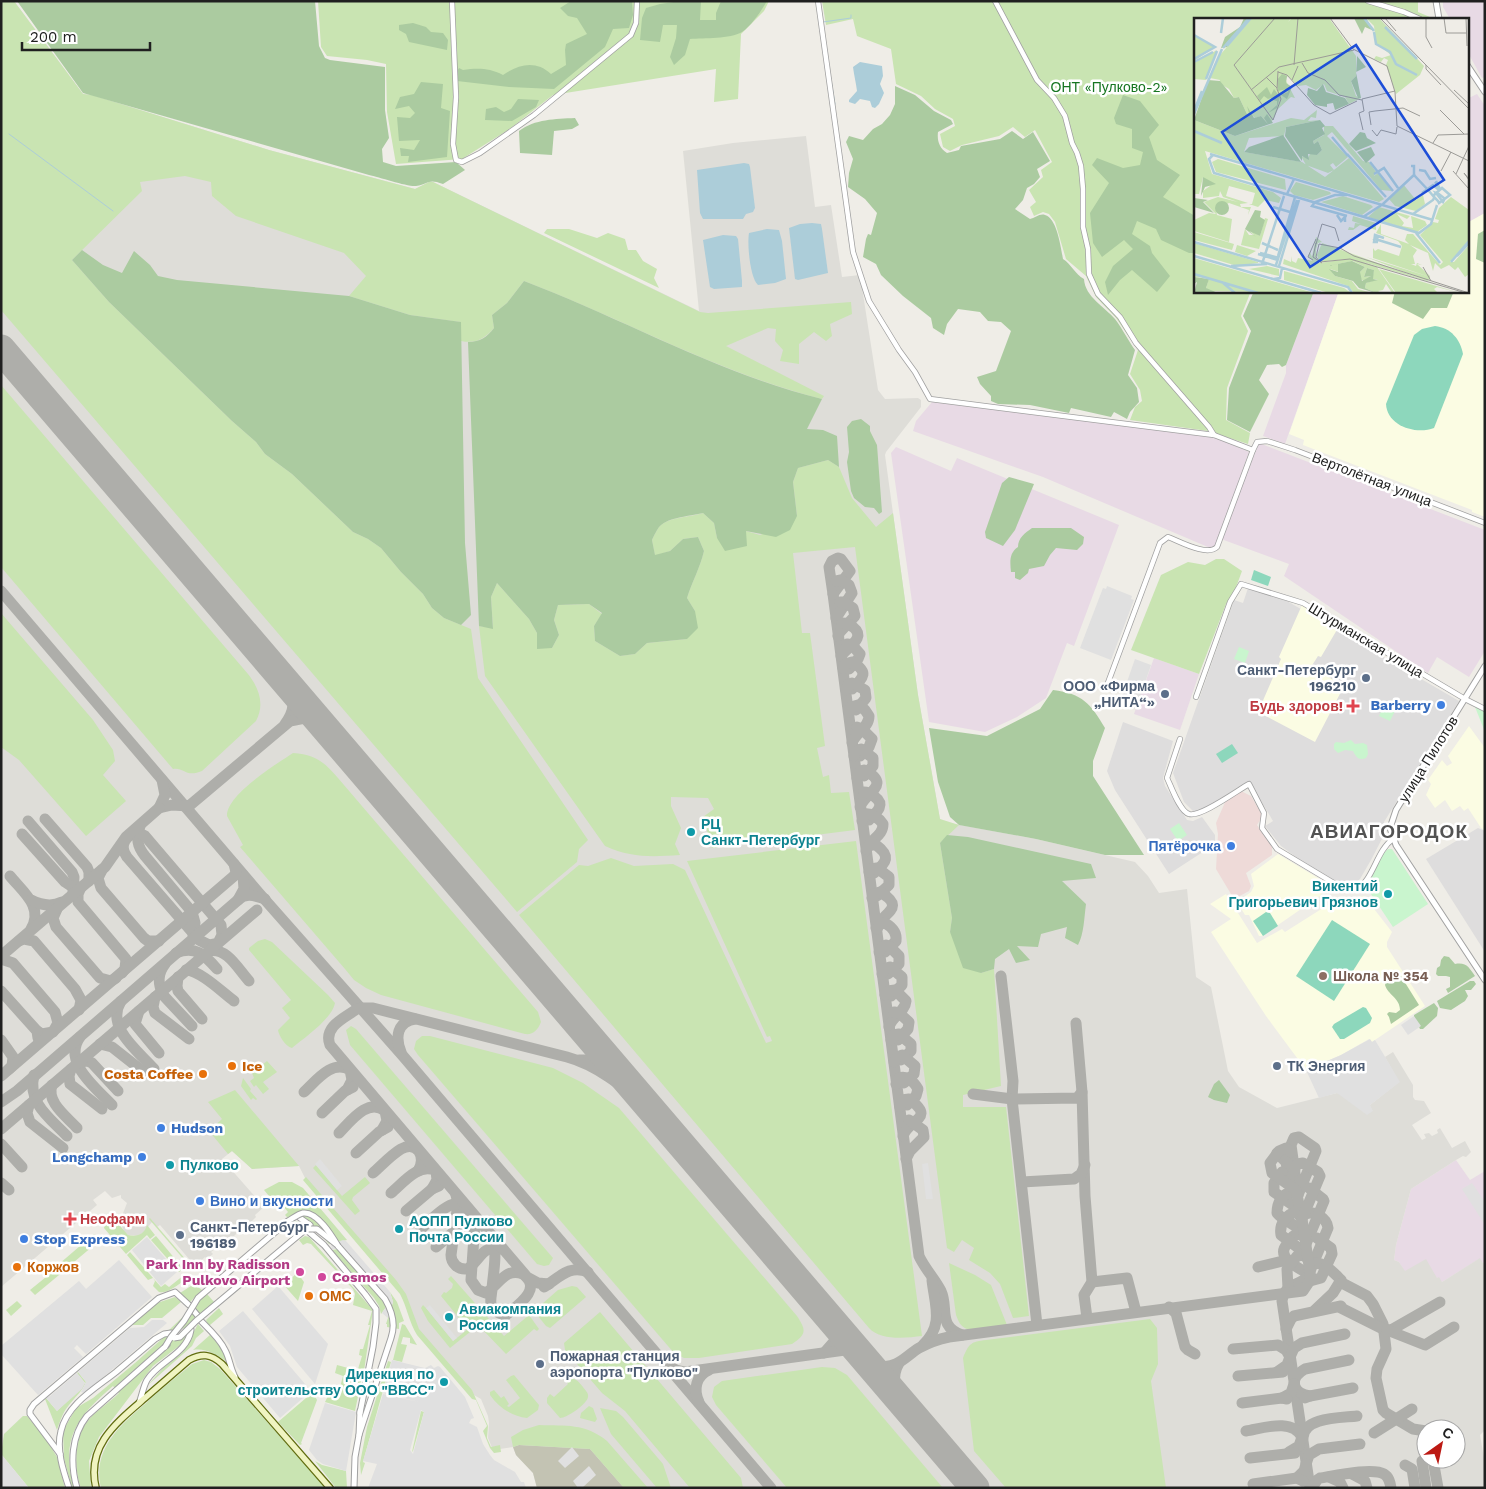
<svg xmlns="http://www.w3.org/2000/svg" width="1486" height="1489" font-family="'Work Sans',sans-serif">
  <style>
    .residential { fill: #dedddd }
    .commercial { fill: #eedad8 }
    .industrial { fill: #e8dae5 }
    .education { fill: #fbfce3 }
    .airport { fill: #deddd8; fill-rule: evenodd }
    .construction { fill: #c3c3b3 }
    .grass { fill: #c9e4b2 }
    .forest { fill: #abcba0 }
    .park { fill: #c9f5ce }
    .pitch { fill: #8dd7bc }
    .parking { fill: #e0e0e0; fill-rule: evenodd }
    .water { fill: #accdd9 }
    .lines { fill: none; stroke-linecap: round; stroke-linejoin: round }
    .stream { stroke: #accdd9; stroke-width: 1 }
    .taxiway { stroke: #aeaeaa; stroke-width: 11 }
    .runway { stroke: #aeaeaa; stroke-width: 29 }
    .minor-casing { stroke: #a1a1a1; stroke-width: 6 }
    .tertiary-casing { stroke: #a1a1a1; stroke-width: 7 }
    .secondary-casing { stroke: #616e10; stroke-width: 8 }
    .minor { stroke: #fff; stroke-width: 4.5 }
    .tertiary { stroke: #fff; stroke-width: 5 }
    .secondary { stroke: #f0f4c1; stroke-width: 5.5 }
    .tertiary-bridge-casing { stroke: #a1a1a1; stroke-width: 7; stroke-linecap: butt }
    .tertiary-bridge { stroke: #fff; stroke-width: 5 }
    .service-dot { fill: #5c6f8a; stroke: #fff; stroke-width: 2 }
    .shop-dot { fill: #3f7fe0; stroke: #fff; stroke-width: 2 }
    .health-dot { fill: #e0444e; stroke: #fff; stroke-width: 2 }
    .culture-dot { fill: #0f9aa8; stroke: #fff; stroke-width: 2 }
    .education-dot { fill: #8d6e63; stroke: #fff; stroke-width: 2 }
    .food-dot { fill: #e8710a; stroke: #fff; stroke-width: 2 }
    .hotel-dot { fill: #d1479c; stroke: #fff; stroke-width: 2 }
    .labels { text-anchor: middle; stroke-width: 5; stroke-linejoin: round; paint-order: stroke }
    .park-label { font-size: 14px; fill: #167521; stroke: #fff }
    .street-label { font-size: 14px; fill: #202020; stroke: #fff }
    .service-label { font-size: 14px; font-weight: bold; fill: #4e5e75; stroke: #fff; text-anchor: start }
    .shop-label { font-size: 14px; font-weight: bold; fill: #366cbe; stroke: #fff; text-anchor: end }
    .health-label { font-size: 14px; font-weight: bold; fill: #be3a42; stroke: #fff; text-anchor: end }
    .culture-label { font-size: 14px; font-weight: bold; fill: #0d838f; stroke: #fff; text-anchor: start }
    .education-label { font-size: 14px; font-weight: bold; fill: #785e54; stroke: #fff; text-anchor: start }
    .food-label { font-size: 14px; font-weight: bold; fill: #c56008; stroke: #fff; text-anchor: start }
    .hotel-label { font-size: 14px; font-weight: bold; fill: #b23c85; stroke: #fff; text-anchor: end }
    .district-label { font-size: 19px; font-weight: bold; letter-spacing: 1px; fill: #535353; stroke: #fff }
    .inset-river { fill: none; stroke: #accdd9; stroke-width: 2.5 }
    .inset-road { fill: none; stroke: #9c9b97; stroke-width: 1 }
    .view { fill: #1d4ed8; fill-opacity: 0.15; stroke: #1d4ed8; stroke-width: 2.5 }
    .inset-edge { fill: none; stroke: #202020; stroke-width: 2.5 }
  </style>
  <rect width="100%" height="100%" fill="#efede7"/>
  <g class="residential">
    <path d="M 1248,588 L 1287,601 L 1459,701 L 1384,822 L 1385,833 L 1371,860 L 1360,879 L 1350,887 L 1343,886 L 1311,868 L 1281,846 L 1265,826 L 1273,821 L 1249,781 L 1201,811 L 1193,811 L 1184,802 L 1173,773 L 1234,600 L 1243,603 Z"/>
    <path d="M 1123,722 L 1173,741 L 1163,778 L 1165,786 L 1187,820 L 1193,821 L 1202,817 L 1215,835 L 1215,844 L 1169,874 L 1115,790 L 1107,771 Z"/>
    <path d="M 1478,828 L 1485,831 L 1485,952 L 1426,859 Z"/>
  </g>
  <path class="commercial" d="M 1241,791 L 1251,796 L 1261,813 L 1262,817 L 1257,825 L 1272,846 L 1272,855 L 1246,873 L 1251,886 L 1249,891 L 1234,899 L 1216,869 L 1218,834 L 1216,823 L 1226,800 Z"/>
  <g class="industrial">
    <path d="M 1443,1 L 1485,1 L 1485,77 L 1482,78 L 1467,51 L 1467,19 L 1450,19 L 1443,7 Z"/>
    <path d="M 1477,94 L 1485,106 L 1485,213 L 1467,223 L 1467,99 Z"/>
    <path d="M 1314,291 L 1339,291 L 1285,444 L 1263,436 L 1286,373 L 1286,365 Z"/>
    <path d="M 932,402 L 1216,437 L 1249,452 L 1215,550 L 1043,477 L 913,431 L 916,421 Z"/>
    <path d="M 1259,443 L 1485,530 L 1485,651 L 1469,677 L 1437,657 L 1428,673 L 1284,576 L 1289,564 L 1221,539 Z"/>
    <path d="M 896,447 L 951,471 L 957,458 L 1119,525 L 1074,646 L 1067,643 L 1046,698 L 1017,717 L 985,732 L 929,722 L 891,453 Z"/>
    <path d="M 1154,658 L 1199,674 L 1180,730 L 1134,714 Z"/>
    <path d="M 1456,1160 L 1470,1180 L 1485,1171 L 1485,1262 L 1483,1263 L 1479,1259 L 1442,1282 L 1437,1278 L 1405,1272 L 1399,1262 L 1394,1260 L 1396,1245 L 1411,1189 Z"/>
  </g>
  <g class="education">
    <path d="M 1485,213 L 1485,517 L 1472,512 L 1472,510 L 1303,445 L 1304,440 L 1289,434 L 1339,291 L 1467,291 L 1467,223 Z"/>
    <path d="M 1302,605 L 1337,626 L 1338,628 L 1321,657 L 1318,656 L 1311,667 L 1344,686 L 1315,742 L 1258,712 L 1281,659 L 1279,657 Z"/>
    <path d="M 1469,726 L 1485,748 L 1485,831 L 1481,828 L 1468,808 L 1464,811 L 1460,806 L 1452,811 L 1445,800 L 1435,808 L 1426,795 L 1431,784 L 1428,780 L 1442,760 L 1447,766 L 1452,763 L 1448,756 Z"/>
    <path d="M 1278,854 L 1328,884 L 1320,896 L 1262,936 L 1259,936 L 1249,915 L 1245,915 L 1239,905 L 1240,900 L 1251,892 L 1254,886 L 1251,874 Z"/>
    <path d="M 1226,894 L 1257,943 L 1282,929 L 1285,932 L 1334,901 L 1364,896 L 1392,932 L 1387,942 L 1387,947 L 1425,1006 L 1372,1042 L 1369,1039 L 1341,1055 L 1306,1070 L 1266,1016 L 1211,932 L 1231,919 L 1210,904 Z"/>
  </g>
  <path class="airport" d="M 1,1 L 14,1 L 83,94 L 92,95 L 269,150 L 415,189 L 429,182 L 433,182 L 699,311 L 683,151 L 733,143 L 806,136 L 815,207 L 831,205 L 842,277 L 860,275 L 878,390 L 885,399 L 918,398 L 921,400 L 921,407 L 886,452 L 885,455 L 918,695 L 940,819 L 944,822 L 1036,839 L 1135,862 L 1148,876 L 1159,893 L 1187,889 L 1196,977 L 1211,987 L 1228,1071 L 1239,1087 L 1277,1108 L 1337,1093 L 1370,1105 L 1399,1082 L 1385,1057 L 1393,1052 L 1413,1085 L 1413,1097 L 1415,1100 L 1424,1101 L 1431,1113 L 1412,1125 L 1422,1140 L 1426,1138 L 1424,1134 L 1429,1133 L 1432,1136 L 1438,1133 L 1437,1130 L 1440,1128 L 1452,1148 L 1465,1141 L 1471,1152 L 1466,1157 L 1463,1156 L 1456,1160 L 1411,1189 L 1396,1245 L 1394,1260 L 1399,1262 L 1405,1271 L 1426,1259 L 1437,1278 L 1439,1277 L 1442,1282 L 1480,1258 L 1483,1263 L 1485,1262 L 1485,1430 L 1480,1435 L 1485,1464 L 1485,1488 L 537,1488 L 533,1473 L 516,1455 L 513,1447 L 493,1450 L 488,1438 L 489,1423 L 488,1416 L 481,1399 L 472,1394 L 419,1333 L 402,1295 L 305,1178 L 299,1166 L 252,1169 L 232,1151 L 222,1159 L 264,1207 L 255,1215 L 256,1217 L 252,1221 L 250,1222 L 248,1220 L 237,1230 L 238,1232 L 234,1236 L 232,1237 L 231,1236 L 228,1238 L 230,1240 L 224,1245 L 222,1243 L 211,1252 L 213,1254 L 207,1259 L 205,1257 L 195,1266 L 160,1225 L 157,1227 L 152,1222 L 143,1233 L 138,1236 L 128,1235 L 124,1231 L 120,1221 L 127,1203 L 121,1198 L 121,1195 L 112,1198 L 105,1191 L 93,1200 L 97,1205 L 1,1287 ZM 1426,1429 L 1456,1429 L 1456,1459 L 1426,1459 Z"/>
  <path class="construction" d="M 519,1445 L 590,1449 L 624,1488 L 537,1488 L 533,1473 L 516,1455 L 513,1447 Z"/>
  <g class="grass">
    <path d="M 1,1 L 14,1 L 83,94 L 92,95 L 269,150 L 415,189 L 429,182 L 433,182 L 700,312 L 708,313 L 851,302 L 852,314 L 830,324 L 832,336 L 826,341 L 814,332 L 799,344 L 799,364 L 780,361 L 783,350 L 775,341 L 776,329 L 768,328 L 726,346 L 824,396 L 822,399 C 718,373 624,319 524,281 L 507,303 L 492,315 L 494,328 C 484,339 476,344 461,341 L 460,322 L 410,315 L 349,296 L 366,276 L 344,253 L 236,216 L 212,196 L 211,182 L 185,176 L 140,182 L 142,191 L 72,260 L 109,302 L 232,421 L 256,442 L 265,454 L 292,474 L 353,532 L 368,539 L 381,548 L 401,572 L 423,594 L 432,608 L 444,618 L 471,629 L 478,678 L 588,840 L 579,849 L 577,862 L 517,912 L 1,310 Z"/>
    <path d="M 318,1 L 769,1 L 764,11 L 741,34 L 738,99 L 714,102 L 716,69 L 553,95 L 511,128 L 462,159 L 396,164 L 387,112 L 386,64 L 367,60 L 327,56 L 321,47 Z"/>
    <path d="M 822,1 L 1418,1 L 1418,12 L 1430,17 L 1430,19 L 1195,19 L 1195,291 L 1251,291 L 1241,316 L 1248,331 L 1227,388 L 1226,420 L 1250,433 L 1248,444 L 1208,431 L 1130,420 L 1135,407 L 1142,401 L 1140,390 L 1130,374 L 1138,350 L 1116,318 L 1096,297 L 1086,276 L 1066,259 L 1055,222 L 1049,214 L 1043,212 L 1034,216 L 1030,207 L 1036,202 L 1029,190 L 1043,177 L 1041,170 L 1052,162 L 1035,130 L 1025,137 L 1013,127 L 999,136 L 962,145 L 950,151 L 943,147 L 940,134 L 955,126 L 953,119 L 935,109 L 921,96 L 896,84 L 891,49 L 857,36 L 853,19 L 826,25 Z"/>
    <path d="M 547,229 L 569,229 L 597,238 L 608,233 L 625,239 L 628,250 L 636,250 L 643,261 L 657,269 L 654,278 L 659,288 L 544,233 Z"/>
    <path d="M 1,385 L 248,674 C 259,688 265,704 256,721 L 202,771 C 186,778 184,767 173,769 L 1,567 Z"/>
    <path d="M 828,460 L 839,467 L 852,498 L 876,527 L 893,513 L 918,695 L 940,819 L 959,825 L 940,843 L 952,918 L 950,932 L 981,973 L 994,969 L 1001,1086 L 963,1095 L 963,1107 L 1006,1107 L 1029,1316 L 1013,1318 L 1000,1284 L 990,1273 L 969,1260 L 974,1248 L 962,1240 L 954,1252 L 947,1248 L 855,547 L 793,553 L 802,633 L 810,633 L 825,746 L 817,748 L 823,777 L 829,775 L 831,793 L 849,792 L 855,830 L 712,848 L 703,817 L 714,809 L 708,798 L 671,797 L 671,806 L 681,828 L 675,844 L 680,855 C 652,857 631,858 605,846 L 485,676 L 479,626 L 493,628 L 491,597 L 497,583 L 529,619 L 537,633 L 552,648 L 559,635 L 554,620 L 558,605 L 589,604 L 602,614 L 594,626 L 595,641 L 620,656 L 635,654 L 647,643 L 687,639 L 695,611 L 687,598 C 692,582 700,568 704,551 L 698,537 L 683,539 L 670,551 L 655,556 L 652,540 C 654,536 657,529 660,526 C 669,517 691,517 703,513 L 714,523 L 717,538 L 746,531 L 760,535 L 797,516 L 793,482 L 798,468 Z"/>
    <path d="M 1216,559 L 1224,559 L 1242,571 L 1235,590 L 1226,604 L 1199,674 L 1131,650 L 1161,575 L 1188,562 L 1205,565 Z"/>
    <path d="M 1,613 L 93,720 L 113,750 L 115,761 L 103,775 L 126,801 L 86,836 L 19,760 L 1,747 Z"/>
    <path d="M 293,753 C 316,755 323,761 338,778 L 538,1012 L 541,1022 C 538,1030 533,1035 525,1034 L 381,995 L 366,988 L 354,980 L 345,969 L 240,847 L 243,845 L 227,816 C 226,795 275,765 293,753 Z"/>
    <path d="M 856,841 L 922,1336 C 906,1338 881,1341 869,1328 L 519,915 L 579,865 L 588,866 L 611,858 L 634,866 L 673,864 L 685,870 L 766,1043 L 772,1041 L 770,1036 L 767,1037 L 687,861 Z"/>
    <path d="M 265,939 L 272,942 L 328,995 L 335,1003 C 332,1019 304,1038 292,1048 C 285,1046 279,1036 278,1030 L 290,1018 L 282,1008 L 291,1000 L 249,950 L 249,948 L 258,941 Z"/>
    <path d="M 351,1026 L 356,1029 L 553,1258 L 549,1265 L 544,1266 L 537,1264 L 350,1045 L 346,1030 Z"/>
    <path d="M 422,1036 L 430,1036 L 553,1068 L 583,1083 L 619,1108 L 797,1316 C 806,1330 807,1334 792,1344 L 699,1358 L 684,1358 L 674,1353 L 418,1055 L 414,1049 L 416,1041 Z"/>
    <path d="M 267,1061 L 277,1072 L 263,1082 L 269,1089 L 263,1094 L 256,1085 L 254,1087 L 250,1081 L 254,1078 L 252,1073 Z"/>
    <path d="M 243,1078 L 251,1089 L 250,1091 L 257,1099 L 256,1100 L 253,1098 L 251,1100 L 241,1086 Z"/>
    <path d="M 235,1090 L 299,1166 L 252,1169 L 232,1151 L 228,1154 L 209,1131 L 222,1119 L 208,1102 Z"/>
    <path d="M 316,1165 L 342,1196 L 365,1177 L 370,1183 L 353,1197 L 352,1200 L 360,1211 L 355,1215 L 313,1168 Z"/>
    <path d="M 306,1177 L 396,1280 L 406,1294 L 419,1329 L 472,1390 L 488,1426 L 487,1438 L 491,1447 L 500,1445 L 501,1452 L 494,1453 L 490,1448 L 483,1431 L 487,1426 L 476,1400 L 472,1399 L 417,1335 C 409,1322 407,1307 400,1294 L 303,1180 Z"/>
    <path d="M 279,1182 L 292,1182 L 303,1188 L 347,1240 L 329,1244 L 307,1219 L 301,1216 L 288,1218 L 285,1215 L 288,1212 L 283,1206 L 279,1208 L 264,1190 Z"/>
    <path d="M 116,1215 L 121,1215 L 121,1227 L 128,1235 C 137,1237 144,1235 147,1225 L 155,1235 L 150,1239 L 147,1235 L 126,1254 L 104,1228 L 105,1224 Z"/>
    <path d="M 150,1218 L 193,1268 L 192,1269 L 149,1219 Z"/>
    <path d="M 295,1221 L 303,1223 L 311,1230 L 300,1228 L 293,1233 L 287,1225 Z"/>
    <path d="M 94,1234 L 99,1241 L 74,1262 L 59,1264 Z"/>
    <path d="M 156,1236 L 181,1266 L 182,1270 L 179,1272 L 151,1240 Z"/>
    <path d="M 305,1236 L 309,1237 L 373,1310 L 364,1371 L 358,1369 L 362,1356 L 359,1355 L 360,1349 L 363,1349 L 370,1325 L 368,1325 L 372,1311 L 353,1305 L 355,1294 L 353,1289 L 311,1244 L 307,1243 L 303,1245 L 299,1240 Z"/>
    <path d="M 338,1249 L 385,1301 L 386,1307 L 381,1314 L 379,1306 L 374,1298 L 332,1250 Z"/>
    <path d="M 130,1252 L 161,1287 L 165,1284 L 169,1287 L 184,1275 L 187,1275 L 191,1277 C 180,1281 171,1294 159,1292 L 153,1286 L 155,1281 L 153,1278 L 148,1280 L 127,1255 Z"/>
    <path d="M 949,1263 L 975,1275 L 991,1285 L 1007,1325 L 969,1330 C 961,1327 959,1323 956,1315 Z"/>
    <path d="M 65,1270 L 35,1295 L 30,1290 L 51,1273 Z"/>
    <path d="M 296,1271 L 304,1282 L 298,1301 L 282,1283 L 283,1282 L 285,1284 L 296,1274 L 295,1272 Z"/>
    <path d="M 451,1276 L 504,1336 L 529,1315 L 539,1329 L 537,1331 L 534,1329 L 506,1354 L 481,1328 L 470,1332 L 450,1348 L 428,1321 L 421,1308 L 423,1305 L 426,1308 L 453,1341 L 468,1329 L 441,1296 L 444,1292 L 446,1293 L 452,1288 L 453,1284 L 448,1279 Z"/>
    <path d="M 194,1284 L 202,1290 L 190,1302 L 180,1293 Z"/>
    <path d="M 572,1286 L 577,1287 L 586,1297 L 550,1328 L 546,1326 L 534,1311 L 558,1290 Z"/>
    <path d="M 390,1292 L 397,1302 L 404,1321 L 399,1323 L 399,1329 L 387,1327 L 387,1324 L 386,1324 L 393,1302 Z"/>
    <path d="M 207,1294 L 215,1303 L 200,1315 L 193,1307 L 194,1305 Z"/>
    <path d="M 175,1297 L 181,1302 L 162,1318 L 151,1318 L 143,1325 L 132,1325 L 129,1327 L 157,1303 Z"/>
    <path d="M 17,1301 L 22,1306 L 11,1316 L 6,1310 Z"/>
    <path d="M 219,1308 L 223,1314 L 210,1325 L 208,1325 L 206,1320 Z"/>
    <path d="M 190,1310 L 197,1319 L 186,1328 L 168,1331 Z"/>
    <path d="M 600,1312 L 741,1478 L 743,1488 L 690,1488 L 625,1411 L 602,1393 L 565,1350 L 564,1343 Z"/>
    <path d="M 1150,1319 L 1157,1328 L 1158,1364 L 1151,1381 L 1166,1488 L 1006,1488 L 974,1451 L 963,1358 C 969,1343 971,1342 986,1340 Z"/>
    <path d="M 198,1324 L 204,1331 L 196,1338 L 192,1346 L 148,1385 L 163,1368 L 182,1353 Z"/>
    <path d="M 402,1324 L 405,1325 L 417,1345 L 410,1343 L 410,1338 L 403,1337 L 401,1344 L 407,1345 L 402,1362 L 393,1360 Z"/>
    <path d="M 189,1332 L 185,1341 L 179,1346 L 153,1366 L 99,1437 L 89,1461 L 91,1488 L 81,1488 C 74,1469 74,1438 87,1422 C 95,1411 109,1403 119,1393 L 113,1386 C 77,1417 60,1438 74,1488 L 72,1488 L 64,1458 L 63,1431 L 76,1408 L 93,1398 L 135,1363 L 164,1337 Z"/>
    <path d="M 210,1335 C 217,1343 225,1349 226,1361 C 215,1354 206,1348 193,1350 Z"/>
    <path d="M 204,1360 L 211,1362 L 220,1369 L 326,1488 L 101,1488 C 92,1450 119,1426 145,1404 C 158,1392 172,1380 186,1369 L 192,1364 Z"/>
    <path d="M 388,1361 L 391,1362 L 363,1462 L 365,1463 L 361,1475 L 360,1463 L 367,1427 Z"/>
    <path d="M 337,1365 L 363,1372 L 355,1411 L 325,1402 L 328,1396 L 337,1398 L 343,1376 L 335,1373 Z"/>
    <path d="M 822,1367 L 835,1368 L 847,1375 L 943,1488 L 787,1488 L 716,1405 L 712,1397 L 714,1387 L 722,1381 Z"/>
    <path d="M 78,1372 L 86,1382 C 82,1392 75,1397 69,1405 C 63,1412 60,1421 57,1430 L 45,1399 L 46,1398 L 57,1411 L 85,1383 L 77,1373 Z"/>
    <path d="M 514,1375 L 539,1405 L 538,1410 L 527,1418 C 512,1416 499,1408 490,1395 L 490,1392 L 494,1390 L 501,1398 L 504,1396 L 509,1404 L 507,1406 L 509,1407 L 520,1398 L 506,1380 L 511,1376 Z"/>
    <path d="M 570,1378 C 577,1379 579,1382 583,1387 C 585,1390 589,1393 588,1397 C 587,1404 567,1418 560,1418 L 547,1403 L 547,1398 L 550,1394 L 554,1397 L 568,1384 L 566,1381 Z"/>
    <path d="M 313,1392 L 317,1400 L 301,1443 L 302,1444 L 300,1445 L 278,1422 Z"/>
    <path d="M 589,1406 L 593,1408 L 597,1419 L 595,1422 L 580,1418 L 581,1413 Z"/>
    <path d="M 600,1408 L 616,1411 L 623,1417 L 663,1464 L 671,1488 L 657,1488 L 611,1434 Z"/>
    <path d="M 421,1411 L 424,1412 L 413,1451 L 412,1452 Z"/>
    <path d="M 23,1416 L 27,1416 L 44,1436 L 57,1457 L 65,1488 L 29,1488 L 1,1454 L 4,1434 Z"/>
    <path d="M 539,1425 C 566,1426 585,1423 607,1441 L 648,1488 L 624,1488 L 590,1449 L 519,1445 L 513,1447 L 511,1437 L 523,1430 Z"/>
    <path d="M 315,1461 L 322,1465 L 346,1471 L 347,1488 L 336,1488 Z"/>
  </g>
  <g class="forest">
    <path d="M 17,1 L 315,1 L 319,46 L 325,58 L 330,60 L 385,67 L 385,110 L 389,138 L 382,149 L 383,162 L 396,166 L 456,162 L 465,170 L 443,184 C 428,178 429,184 416,186 C 408,187 379,177 369,175 L 83,93 Z"/>
    <path d="M 571,1 L 632,1 L 633,15 L 629,28 L 613,29 L 605,47 L 554,89 L 509,87 L 457,81 L 456,73 L 459,68 L 463,70 C 478,68 489,68 503,75 C 519,64 536,60 551,74 L 566,65 L 565,50 L 566,44 L 587,34 L 577,18 L 568,16 L 560,8 Z"/>
    <path d="M 680,1 L 701,1 L 700,20 L 716,20 L 716,13 L 721,1 L 767,1 C 761,11 752,25 742,32 C 730,39 704,38 690,39 L 685,55 L 674,65 L 670,57 L 676,38 L 677,25 L 663,25 L 660,42 L 640,40 L 642,18 L 646,8 L 660,4 Z"/>
    <path d="M 413,23 L 426,27 L 431,32 L 443,33 L 448,40 L 447,50 L 409,42 L 406,34 L 399,30 L 399,25 Z"/>
    <path d="M 421,82 L 443,84 L 441,108 L 450,111 L 447,157 L 408,162 L 409,156 L 401,156 L 400,148 L 414,150 L 420,140 L 399,141 L 397,117 L 410,118 L 415,113 L 409,106 L 395,109 L 400,97 L 414,94 Z"/>
    <path d="M 895,86 L 915,95 L 934,111 L 951,120 L 953,124 L 938,132 C 937,140 939,148 947,153 L 959,150 L 961,146 L 1000,139 L 1012,131 L 1023,139 L 1033,132 L 1050,161 L 1037,169 L 1040,177 L 1034,184 L 1027,188 L 1023,200 L 1015,209 L 1030,219 C 1035,218 1040,213 1045,215 C 1057,218 1061,248 1063,259 C 1071,264 1075,274 1084,279 C 1085,297 1105,307 1115,319 C 1122,328 1128,340 1135,350 L 1128,375 L 1137,388 L 1139,402 L 1130,412 L 1127,419 L 1114,412 L 1111,417 L 1071,408 L 1069,413 L 1030,405 L 998,404 L 991,401 L 991,396 L 980,384 L 977,377 L 996,371 L 1011,331 L 1001,322 L 988,321 L 980,312 L 958,309 L 947,324 L 944,335 L 933,328 L 931,318 L 903,296 L 881,275 L 876,264 L 863,257 L 866,239 L 868,234 L 871,235 L 877,213 L 865,199 L 848,187 L 849,173 L 853,159 L 846,142 L 849,136 L 863,140 L 873,129 L 882,124 L 890,115 L 895,104 Z"/>
    <path d="M 1123,95 L 1140,101 L 1159,125 L 1149,137 L 1157,160 L 1180,175 L 1163,197 L 1195,216 L 1195,253 L 1189,253 L 1161,240 L 1156,229 L 1137,221 L 1132,234 L 1150,246 L 1152,253 L 1170,276 L 1157,292 L 1132,270 L 1120,280 L 1108,295 L 1105,282 L 1113,266 L 1133,249 L 1124,240 L 1102,257 L 1093,243 L 1090,213 L 1109,183 L 1092,165 L 1097,158 L 1123,168 L 1140,165 L 1143,152 L 1132,148 L 1132,129 L 1116,124 L 1114,118 Z"/>
    <path d="M 518,99 L 539,100 L 536,107 L 512,121 L 485,120 L 486,109 L 496,107 L 504,112 L 511,109 Z"/>
    <path d="M 575,118 L 579,125 L 572,129 L 554,131 L 552,155 L 520,153 L 519,131 C 535,119 555,119 575,118 Z"/>
    <path d="M 1485,230 L 1485,263 L 1476,259 L 1478,234 Z"/>
    <path d="M 82,250 L 103,265 L 122,273 L 134,251 L 150,265 L 158,276 L 177,280 L 349,296 L 410,315 L 461,322 L 465,543 L 471,615 L 461,625 L 444,618 L 432,608 L 423,594 L 401,572 L 381,548 L 368,539 L 353,532 L 292,474 L 265,454 L 256,442 L 232,421 L 109,302 L 72,260 Z"/>
    <path d="M 524,281 C 624,319 717,373 822,399 L 807,429 L 823,430 L 837,436 L 839,467 L 828,460 L 798,468 L 793,482 L 797,516 L 790,530 L 776,537 L 746,531 L 747,546 L 725,551 L 717,538 L 714,523 L 703,513 C 691,516 669,517 660,526 C 657,529 654,536 652,540 L 655,555 L 670,551 L 683,539 L 698,537 L 704,551 C 700,568 692,582 687,598 L 695,611 L 698,628 L 687,639 L 647,643 L 635,654 L 620,656 L 595,641 L 594,626 L 602,613 L 589,604 L 558,605 L 554,620 L 559,635 L 552,648 L 537,649 L 537,633 L 529,619 L 497,583 L 491,597 L 493,629 L 479,626 L 468,342 C 480,342 487,337 494,328 L 492,315 L 507,303 Z"/>
    <path d="M 1254,291 L 1314,291 L 1286,365 L 1282,367 L 1279,364 L 1267,365 L 1259,380 L 1269,394 L 1250,432 L 1227,420 L 1229,388 L 1251,331 L 1243,316 Z"/>
    <path d="M 1395,291 L 1454,291 L 1447,308 L 1431,308 L 1423,319 L 1392,303 Z"/>
    <path d="M 861,419 L 870,426 L 870,431 L 877,445 L 882,512 L 879,514 L 874,508 L 865,507 L 854,498 L 851,491 L 847,462 L 849,452 L 847,427 L 852,421 Z"/>
    <path d="M 1009,477 L 1034,484 L 1015,530 L 1003,546 L 986,538 L 985,532 L 1002,483 Z"/>
    <path d="M 1032,528 L 1071,528 L 1084,537 L 1083,544 L 1077,550 L 1056,548 L 1050,555 L 1044,566 L 1029,569 L 1028,573 L 1020,580 L 1015,578 L 1015,572 L 1011,572 C 1010,562 1009,553 1018,547 C 1018,538 1025,533 1032,528 Z"/>
    <path d="M 1053,690 C 1083,694 1090,703 1105,728 L 1093,761 L 1093,776 L 1144,855 L 1105,855 L 1036,839 L 959,825 L 950,817 L 938,782 L 929,728 L 987,736 L 1040,709 Z"/>
    <path d="M 947,835 L 968,837 L 1091,864 L 1096,878 L 1062,881 L 1086,904 C 1084,919 1084,933 1078,945 L 1065,938 L 1067,927 L 1041,934 L 1038,947 L 1017,946 L 1030,960 L 1016,963 L 1009,949 L 995,959 L 994,969 L 981,973 L 963,968 L 950,932 L 952,918 L 940,843 Z"/>
    <path d="M 1444,956 L 1449,957 L 1455,964 C 1467,962 1469,968 1475,976 L 1448,993 L 1446,989 L 1450,987 L 1450,977 L 1446,976 L 1438,976 L 1436,974 L 1437,968 L 1440,966 L 1441,960 Z"/>
    <path d="M 1399,973 L 1419,1005 L 1391,1024 L 1389,1017 L 1387,1014 L 1389,1012 L 1396,1013 L 1400,1010 C 1400,998 1388,995 1385,985 L 1386,982 Z"/>
    <path d="M 1470,981 L 1474,981 L 1476,984 L 1471,990 L 1465,990 L 1468,996 L 1465,1001 L 1451,1010 L 1440,1008 L 1437,1001 Z"/>
    <path d="M 1434,1003 L 1438,1008 L 1437,1016 L 1423,1029 L 1420,1029 L 1414,1017 L 1414,1015 Z"/>
    <path d="M 1219,1080 L 1230,1095 L 1227,1103 L 1214,1100 L 1208,1097 L 1214,1084 Z"/>
  </g>
  <g class="park">
    <path d="M 1239,647 L 1249,651 L 1245,663 L 1234,659 Z"/>
    <path d="M 1385,703 L 1396,709 L 1390,721 L 1379,716 Z"/>
    <path d="M 1475,707 L 1485,711 L 1485,732 Z"/>
    <path d="M 1351,740 L 1355,744 L 1363,743 L 1367,745 L 1368,754 L 1366,758 C 1359,761 1356,757 1353,751 L 1345,750 L 1338,753 L 1334,749 L 1334,744 L 1336,742 L 1344,743 Z"/>
    <path d="M 1179,823 L 1187,835 L 1178,841 L 1170,829 Z"/>
    <path d="M 1388,849 L 1392,849 L 1428,904 L 1393,927 L 1365,885 L 1383,854 Z"/>
  </g>
  <g class="pitch">
    <path d="M 1435,326 C 1451,328 1460,339 1463,354 L 1434,428 C 1416,435 1387,426 1386,404 L 1414,335 L 1422,329 Z"/>
    <path d="M 1254,570 L 1271,577 L 1268,586 L 1251,580 Z"/>
    <path d="M 1232,744 L 1238,753 L 1222,763 L 1216,754 Z"/>
    <path d="M 1266,912 L 1270,913 L 1278,926 L 1263,936 L 1253,921 Z"/>
    <path d="M 1332,920 L 1370,944 L 1334,1001 L 1296,976 Z"/>
    <path d="M 1363,1007 L 1366,1008 L 1372,1018 L 1370,1023 L 1344,1039 L 1340,1039 L 1332,1027 L 1334,1024 Z"/>
  </g>
  <g class="parking">
    <path d="M 1107,586 L 1132,596 L 1131,599 L 1134,600 L 1111,660 L 1080,648 L 1103,588 L 1106,589 Z"/>
    <path d="M 1135,659 L 1151,665 L 1136,709 L 1120,702 Z"/>
    <path d="M 1414,1016 L 1421,1026 L 1408,1035 L 1401,1025 Z"/>
    <path d="M 1370,1039 L 1372,1042 L 1375,1040 L 1400,1082 L 1370,1105 L 1373,1111 L 1367,1115 L 1337,1093 L 1319,1098 L 1306,1070 L 1341,1055 Z"/>
    <path d="M 320,1159 L 342,1186 L 337,1190 L 315,1164 Z"/>
    <path d="M 928,1163 L 933,1199 L 926,1199 L 922,1164 Z"/>
    <path d="M 1472,1183 L 1485,1202 L 1485,1225 L 1462,1189 Z"/>
    <path d="M 147,1237 L 177,1272 L 161,1286 L 132,1250 Z"/>
    <path d="M 343,1240 L 346,1241 L 390,1292 L 393,1302 L 388,1318 L 382,1313 L 386,1307 L 385,1301 L 338,1249 L 332,1249 L 331,1244 Z"/>
    <path d="M 119,1260 L 152,1297 L 86,1354 L 77,1345 L 74,1348 L 83,1357 L 38,1395 L 1,1354 L 1,1346 L 79,1281 L 86,1289 Z"/>
    <path d="M 278,1286 L 328,1344 L 315,1384 L 252,1309 Z"/>
    <path d="M 430,1305 L 457,1338 L 453,1341 L 426,1308 Z"/>
    <path d="M 243,1311 L 311,1391 L 280,1418 L 237,1367 L 230,1346 L 219,1331 Z"/>
    <path d="M 152,1320 L 163,1320 L 167,1323 L 87,1391 L 84,1393 L 81,1392 L 86,1382 L 78,1372 L 130,1328 L 144,1327 Z"/>
    <path d="M 392,1360 L 425,1368 L 431,1365 L 434,1368 L 438,1366 L 440,1367 L 465,1397 L 474,1418 L 471,1419 L 469,1423 L 477,1427 L 483,1444 L 490,1455 L 494,1460 L 515,1472 L 521,1482 L 524,1482 L 526,1488 L 368,1488 L 377,1464 L 363,1461 L 383,1394 L 419,1402 L 383,1393 ZM 421,1410 L 424,1412 L 413,1454 L 410,1450 Z"/>
    <path d="M 77,1373 L 85,1383 L 82,1389 L 57,1411 L 46,1398 L 50,1396 Z"/>
    <path d="M 325,1403 L 356,1412 L 346,1471 L 323,1464 L 317,1460 L 309,1450 Z"/>
    <path d="M 572,1447 L 579,1456 L 565,1468 L 558,1461 Z"/>
    <path d="M 1,1454 L 29,1488 L 1,1488 Z"/>
    <path d="M 589,1466 L 596,1475 L 582,1488 L 578,1488 L 573,1481 Z"/>
  </g>
  <g class="water">
    <path d="M 860,62 L 882,66 L 883,76 L 880,84 L 884,93 L 879,104 L 875,108 L 872,107 L 870,101 L 860,99 L 855,104 L 849,102 L 849,100 L 857,91 C 856,83 854,75 853,67 Z"/>
    <path d="M 744,163 L 749,164 L 750,167 L 755,208 L 753,212 L 746,214 L 743,219 L 703,219 L 700,213 L 697,170 Z"/>
    <path d="M 812,223 L 821,224 L 822,229 L 828,273 L 798,280 L 795,279 L 789,228 L 800,224 Z"/>
    <path d="M 767,229 L 779,230 L 782,241 L 786,279 L 775,283 L 758,285 C 750,278 747,244 749,233 Z"/>
    <path d="M 723,235 L 736,236 L 738,239 L 742,281 L 742,287 L 714,289 L 710,287 L 703,240 Z"/>
  </g>
  <g class="lines">
    <g class="stream">
      <path d="M 823,22 L 851,18 L 851,15"/>
      <path d="M 830,74 L 835,104"/>
      <path d="M 9,134 L 113,211"/>
    </g>
    <g class="taxiway">
      <path d="M 838,558 L 841,559 L 850,571 L 833,594 L 829,567 L 832,561 Z"/>
      <path d="M 1,591 L 259,893 L 403,1056 L 771,1488"/>
      <path d="M 833,594 L 919,1256 C 925,1269 935,1279 941,1291 C 949,1308 937,1326 962,1335"/>
      <path d="M 836,618 L 852,593 L 849,585 L 841,580 L 836,581"/>
      <path d="M 838,636 L 840,632 L 855,616 L 853,608 L 844,602 L 840,602"/>
      <path d="M 847,644 L 852,645 L 860,654 L 858,659 L 849,669"/>
      <path d="M 841,656 C 847,647 867,638 853,627 C 849,624 847,623 842,623"/>
      <path d="M 843,668 L 845,664 L 852,662 C 869,672 864,677 852,689"/>
      <path d="M 846,690 L 848,685 L 852,683 L 865,690 L 866,698 L 856,710"/>
      <path d="M 849,712 L 851,707 L 858,705 L 865,710 L 869,716 C 869,728 856,732 852,743"/>
      <path d="M 285,724 C 295,711 295,700 289,685"/>
      <path d="M 857,727 L 862,729 L 872,739 L 869,747 L 860,756"/>
      <path d="M 854,756 L 855,752 L 861,749 L 873,758 L 873,766 L 864,776"/>
      <path d="M 857,778 L 860,771 L 864,770 C 893,785 865,792 860,807"/>
      <path d="M 162,780 L 165,795 L 159,808 L 172,805 L 189,806 L 290,721 L 305,718 L 322,725"/>
      <path d="M 864,792 C 869,792 871,794 875,797 C 886,805 876,813 869,820"/>
      <path d="M 45,819 L 87,867 L 89,872 L 89,881"/>
      <path d="M 28,821 L 72,872 L 74,877 L 73,892"/>
      <path d="M 862,821 L 865,814 C 871,813 879,818 883,824 C 883,837 869,839 866,851"/>
      <path d="M 140,826 C 136,838 137,846 145,856 L 192,912 L 195,923 L 193,935"/>
      <path d="M 134,833 L 139,833 L 145,836 L 221,925 L 222,935 L 218,943 L 209,945 L 199,940 L 127,857 C 120,847 123,839 134,833 Z"/>
      <path d="M 22,834 L 65,882 L 74,888 L 81,887 L 78,894 L 78,902 L 126,959 L 125,969 L 122,973"/>
      <path d="M 867,849 L 869,845 L 876,845 C 891,856 887,862 874,873"/>
      <path d="M 102,870 L 98,878 L 101,888 L 144,938 L 148,941 L 159,941"/>
      <path d="M 869,872 L 871,869 L 877,868 L 889,877 L 889,885 L 877,896"/>
      <path d="M 243,875 L 244,889 L 238,900 C 246,892 255,896 265,899"/>
      <path d="M 10,876 C 23,892 44,907 31,929"/>
      <path d="M 872,898 L 874,894 L 880,892 C 907,908 883,912 876,928"/>
      <path d="M 31,900 C 41,905 52,907 62,902"/>
      <path d="M 57,909 L 53,918 L 56,927 L 100,978 L 111,981 L 116,978"/>
      <path d="M 877,929 L 880,924 L 885,923 C 892,927 897,933 896,941 L 885,952"/>
      <path d="M 19,941 L 24,939 L 34,941 L 75,989 L 81,1000 L 79,1010"/>
      <path d="M 209,951 C 227,947 238,969 249,981"/>
      <path d="M 879,952 L 882,947 L 886,945 L 890,947 L 899,956 L 899,964 L 888,974"/>
      <path d="M 176,953 C 195,945 205,955 217,969"/>
      <path d="M 1,956 L 105,867 L 126,837 L 159,808"/>
      <path d="M 1,959 L 13,963 L 55,1012 L 58,1023 L 53,1032 L 42,1034 L 37,1031"/>
      <path d="M 165,964 C 157,974 158,984 163,995 L 192,1026"/>
      <path d="M 186,970 C 201,971 222,992 234,1001"/>
      <path d="M 882,974 L 884,969 L 890,967 L 902,977 L 902,985 L 891,996"/>
      <path d="M 1001,976 L 1013,1081 L 1012,1099 L 1037,1325"/>
      <path d="M 178,977 L 177,986 L 178,991 L 202,1019"/>
      <path d="M 1,991 L 37,1031 L 38,1038"/>
      <path d="M 885,995 L 888,991 L 895,990 L 906,1001 C 905,1012 892,1016 889,1027"/>
      <path d="M 155,997 L 153,1007 L 155,1013 L 189,1039"/>
      <path d="M 121,1001 C 105,1027 138,1051 154,1069"/>
      <path d="M 139,1011 L 135,1024 L 159,1053"/>
      <path d="M 894,1012 L 899,1013 L 909,1022 L 908,1029 L 898,1040"/>
      <path d="M 1076,1023 L 1082,1092"/>
      <path d="M 80,1037 C 62,1062 96,1088 112,1105"/>
      <path d="M 1,1040 L 13,1057 L 12,1066 L 9,1069"/>
      <path d="M 891,1040 L 893,1035 L 899,1034 L 911,1044 L 911,1051 L 901,1060"/>
      <path d="M 100,1044 L 112,1047 L 145,1073"/>
      <path d="M 401,1052 C 395,1037 397,1022 415,1019"/>
      <path d="M 579,1060 L 587,1060 L 593,1058 L 596,1050 L 596,1044"/>
      <path d="M 79,1062 L 88,1061 L 92,1063 L 118,1091"/>
      <path d="M 894,1062 L 897,1057 L 902,1055 L 915,1066 L 914,1074 L 904,1083"/>
      <path d="M 71,1069 L 69,1076 L 70,1084 L 102,1109"/>
      <path d="M 34,1075 C 27,1103 50,1118 67,1136"/>
      <path d="M 1,1076 L 234,876 L 236,872 L 234,864"/>
      <path d="M 896,1084 L 899,1078 C 907,1075 914,1082 918,1089 L 916,1096 L 907,1105"/>
      <path d="M 52,1085 C 46,1102 66,1116 77,1128"/>
      <path d="M 304,1092 C 316,1081 332,1059 350,1070 L 352,1080 L 347,1090"/>
      <path d="M 973,1094 L 1012,1099 L 1077,1098 L 1082,1092 L 1085,1196 L 1092,1282 L 1084,1295 L 1087,1318"/>
      <path d="M 1,1102 L 17,1091 L 238,900"/>
      <path d="M 29,1105 L 27,1113 L 30,1122 L 63,1148"/>
      <path d="M 900,1107 L 902,1100 L 909,1099 C 937,1119 908,1119 903,1136"/>
      <path d="M 322,1113 L 345,1091 L 353,1087"/>
      <path d="M 1,1129 L 257,910"/>
      <path d="M 339,1133 C 350,1122 368,1097 385,1111 L 387,1121 L 382,1130"/>
      <path d="M 1299,1137 L 1315,1148 L 1316,1151 L 1298,1195 L 1291,1145 L 1294,1138 Z"/>
      <path d="M 1,1144 L 22,1167"/>
      <path d="M 356,1153 L 379,1132 L 388,1127"/>
      <path d="M 1277,1153 L 1286,1162 L 1289,1179"/>
      <path d="M 906,1159 L 910,1151 L 924,1137 L 923,1130 L 909,1120"/>
      <path d="M 1282,1172 L 1274,1183 L 1274,1192 L 1297,1208 L 1301,1214"/>
      <path d="M 373,1173 C 382,1165 391,1155 401,1149 C 417,1140 427,1157 418,1171"/>
      <path d="M 1022,1182 L 1074,1179 L 1081,1174 L 1085,1165"/>
      <path d="M 1,1183 L 9,1190"/>
      <path d="M 391,1193 C 403,1183 419,1162 436,1171 L 437,1180 L 432,1189"/>
      <path d="M 456,1195 L 458,1203 L 451,1255 C 451,1263 458,1270 467,1269 C 480,1262 481,1244 501,1249"/>
      <path d="M 1298,1195 L 1293,1192 C 1282,1193 1277,1203 1277,1213 C 1285,1223 1299,1224 1305,1237 L 1298,1234 C 1292,1235 1291,1239 1287,1244 C 1275,1258 1299,1268 1309,1274"/>
      <path d="M 406,1211 L 432,1189 L 439,1186"/>
      <path d="M 473,1215 L 475,1222 L 471,1280 L 478,1290 L 486,1293 C 499,1285 505,1267 523,1274 C 543,1289 518,1305 506,1315 C 500,1314 493,1311 491,1304 C 490,1299 492,1293 492,1289 C 493,1274 498,1252 492,1238"/>
      <path d="M 1304,1215 C 1313,1209 1327,1218 1328,1228 L 1308,1276 C 1299,1287 1285,1282 1282,1301 L 1310,1488"/>
      <path d="M 421,1229 C 431,1220 455,1192 467,1209 L 466,1218 L 463,1224"/>
      <path d="M 1306,1244 L 1324,1201 L 1323,1199 L 1309,1188"/>
      <path d="M 436,1247 L 456,1230"/>
      <path d="M 1312,1264 C 1323,1260 1334,1273 1341,1280 L 1333,1293 L 1315,1310"/>
      <path d="M 1258,1267 L 1287,1260"/>
      <path d="M 1310,1281 L 1321,1278 L 1332,1254 L 1331,1248 L 1317,1238"/>
      <path d="M 1092,1282 L 1127,1278 L 1136,1312"/>
      <path d="M 1342,1283 L 1367,1296 L 1373,1304 L 1383,1324 L 1386,1349 L 1377,1369 L 1376,1378 L 1383,1410 L 1386,1413 L 1413,1429 L 1426,1431"/>
      <path d="M 549,1284 L 538,1283 L 527,1277 L 330,1045 C 323,1027 344,1018 357,1009 L 361,1008 L 373,1008 L 567,1057 C 600,1066 628,1091 654,1112"/>
      <path d="M 544,1287 C 559,1278 569,1264 588,1272"/>
      <path d="M 1288,1288 L 1287,1269 L 1297,1256 L 1303,1255 L 1308,1259 L 1304,1252 L 1281,1235 C 1279,1224 1286,1214 1297,1212 L 1302,1219 L 1296,1190 L 1272,1173 L 1270,1163 L 1279,1151 L 1286,1148 L 1291,1152"/>
      <path d="M 1169,1307 L 1176,1313 L 1185,1347 L 1188,1350 L 1195,1354"/>
      <path d="M 1341,1308 L 1383,1329 L 1391,1330 L 1440,1302"/>
      <path d="M 1286,1329 L 1291,1319 L 1294,1316 L 1341,1306"/>
      <path d="M 1387,1330 L 1425,1345 L 1454,1327"/>
      <path d="M 923,1345 C 944,1325 935,1306 932,1280"/>
      <path d="M 1233,1349 L 1278,1345 L 1286,1350 L 1290,1357 L 1287,1365 L 1277,1372"/>
      <path d="M 824,1353 L 838,1337 L 838,1327"/>
      <path d="M 1290,1357 L 1294,1348 L 1302,1343 L 1345,1334"/>
      <path d="M 899,1363 C 891,1377 895,1388 902,1402"/>
      <path d="M 669,1366 L 676,1370 L 685,1372 L 845,1350 C 859,1352 868,1363 881,1366 C 897,1369 907,1355 919,1348 C 928,1343 939,1339 949,1337 L 1303,1291 L 1311,1279 L 1302,1219 L 1320,1176 L 1318,1172 L 1303,1163 L 1297,1164 L 1294,1171"/>
      <path d="M 1238,1376 L 1283,1372"/>
      <path d="M 1310,1396 C 1291,1393 1289,1378 1305,1369 L 1349,1360"/>
      <path d="M 1282,1398 L 1291,1393 L 1294,1384"/>
      <path d="M 1305,1398 L 1310,1396 L 1353,1388"/>
      <path d="M 699,1402 C 693,1389 696,1376 709,1370"/>
      <path d="M 1242,1403 L 1282,1398 L 1287,1399"/>
      <path d="M 1246,1431 C 1264,1428 1292,1418 1302,1437 L 1299,1446 L 1289,1452"/>
      <path d="M 1374,1433 L 1412,1409"/>
      <path d="M 1303,1438 C 1303,1417 1341,1418 1357,1416"/>
      <path d="M 1250,1458 L 1295,1453"/>
      <path d="M 1433,1460 L 1438,1488"/>
      <path d="M 1422,1461 L 1426,1488"/>
      <path d="M 1306,1464 L 1309,1455 L 1319,1449 L 1360,1444"/>
      <path d="M 1405,1465 L 1412,1469 L 1415,1488"/>
      <path d="M 1352,1474 L 1365,1481 L 1367,1488"/>
      <path d="M 1329,1477 L 1340,1482 L 1343,1488"/>
      <path d="M 1297,1478 L 1304,1471 L 1306,1464"/>
      <path d="M 1253,1484 L 1297,1478 L 1303,1481"/>
      <path d="M 1312,1488 L 1317,1480 L 1320,1478 C 1333,1476 1373,1467 1384,1474 C 1389,1477 1390,1482 1391,1488"/>
    </g>
    <path class="runway" d="M 1,349 L 975,1488"/>
    <g class="minor-casing">
      <g id="minor">
        <path d="M 452,1 L 456,97 L 453,144 L 456,160 L 462,162 L 480,153 L 534,115 L 631,35 L 636,23 L 637,1"/>
        <path d="M 818,1 L 853,252 L 869,301 L 899,350 L 915,372 L 930,399 L 1214,435"/>
        <path d="M 995,1 L 1037,80 L 1054,98 L 1065,116 L 1072,143 L 1077,153 L 1081,166 L 1083,189 L 1083,227 L 1088,249 L 1089,274 L 1098,294 L 1120,317 L 1136,343 L 1209,427 L 1214,435 L 1253,450"/>
        <path d="M 1368,1 L 1404,12 L 1420,19"/>
        <path d="M 1106,688 L 1160,543 L 1168,537 C 1179,541 1207,557 1217,547 L 1253,450 L 1257,442 L 1267,441 L 1295,450 L 1485,523"/>
        <path d="M 1196,697 L 1230,602 L 1241,584 L 1303,603 L 1465,699 L 1485,709"/>
        <path d="M 1180,739 L 1167,778 C 1171,786 1180,812 1189,814 C 1200,818 1238,790 1249,784 L 1264,813 L 1262,828 L 1277,849 L 1342,888 L 1357,889 C 1374,879 1376,851 1393,839"/>
      </g>
    </g>
    <g class="tertiary-casing">
      <g id="tertiary">
        <path d="M 1436,1 L 1439,19"/>
        <path d="M 1467,65 L 1485,92"/>
        <path d="M 1485,666 L 1396,810 L 1390,828 L 1396,845 L 1485,980"/>
        <path d="M 300,1218 L 310,1225"/>
        <path d="M 309,1232 L 324,1245 L 365,1294 L 376,1309 L 376,1323 L 373,1347 L 360,1413"/>
        <path d="M 338,1246 L 385,1299 C 392,1311 396,1324 391,1338 L 359,1435"/>
        <path d="M 193,1310 L 198,1316"/>
        <path d="M 201,1321 C 209,1329 220,1339 225,1350 C 230,1359 230,1368 235,1377"/>
        <path d="M 139,1403 C 142,1396 143,1387 147,1380 C 159,1361 187,1354 191,1330"/>
        <path d="M 60,1454 L 30,1414 L 30,1410 L 34,1404 L 159,1298 L 175,1292 L 189,1305"/>
        <path d="M 69,1488 C 63,1470 56,1449 61,1431 C 67,1404 96,1388 116,1372 C 129,1361 142,1350 155,1339 L 164,1334 L 171,1333"/>
        <path d="M 77,1488 C 70,1464 71,1436 87,1416 L 167,1345"/>
        <path d="M 354,1488 L 355,1457 L 359,1435 L 360,1411"/>
      </g>
    </g>
    <g class="secondary-casing">
      <path id="secondary" d="M 96,1488 C 86,1446 116,1423 145,1398 C 159,1386 174,1373 189,1360 C 202,1353 211,1354 222,1364 L 330,1488"/>
    </g>
    <use href="#minor" class="minor"/>
    <use href="#tertiary" class="tertiary"/>
    <use href="#secondary" class="secondary"/>
    <g class="tertiary-bridge-casing">
      <g id="tertiary-bridge">
        <path d="M 174,1338 L 180,1337 L 196,1321 L 306,1229 L 317,1229 L 336,1244"/>
        <path d="M 165,1347 L 171,1337 L 184,1321 L 198,1298 L 288,1221 C 292,1219 298,1214 303,1213 C 317,1211 332,1236 338,1246"/>
      </g>
    </g>
    <use href="#tertiary-bridge" class="tertiary-bridge"/>
  </g>
  <g class="service-dot">
    <circle cx="1366" cy="678" r="5"/>
    <circle cx="1165" cy="694" r="5"/>
    <circle cx="1277" cy="1066" r="5"/>
    <circle cx="180" cy="1235" r="5"/>
    <circle cx="540" cy="1364" r="5"/>
  </g>
  <g class="shop-dot">
    <circle cx="1441" cy="705" r="5"/>
    <circle cx="1231" cy="846" r="5"/>
    <circle cx="161" cy="1128" r="5"/>
    <circle cx="142" cy="1157" r="5"/>
    <circle cx="200" cy="1201" r="5"/>
    <circle cx="24" cy="1239" r="5"/>
  </g>
  <g class="health-dot">
    <path d="M1350.5 698.5h5v5h5v5h-5v5h-5v-5h-5v-5h5z"/>
    <path d="M67.5 1211.5h5v5h5v5h-5v5h-5v-5h-5v-5h5z"/>
  </g>
  <g class="culture-dot">
    <circle cx="691" cy="832" r="5"/>
    <circle cx="1388" cy="894" r="5"/>
    <circle cx="170" cy="1165" r="5"/>
    <circle cx="399" cy="1229" r="5"/>
    <circle cx="449" cy="1317" r="5"/>
    <circle cx="444" cy="1382" r="5"/>
  </g>
  <circle class="education-dot" cx="1323" cy="976" r="5"/>
  <g class="food-dot">
    <circle cx="232" cy="1066" r="5"/>
    <circle cx="203" cy="1074" r="5"/>
    <circle cx="17" cy="1267" r="5"/>
    <circle cx="309" cy="1296" r="5"/>
  </g>
  <g class="hotel-dot">
    <circle cx="300" cy="1272" r="5"/>
    <circle cx="322" cy="1277" r="5"/>
  </g>
  <g class="labels">
    <g class="park-label">
      <text x="1109" y="92">ОНТ «Пулково-2»</text>
    </g>
    <g class="street-label">
      <text transform="translate(1372 479) rotate(21)" y="5">Вертолётная улица</text>
      <text transform="translate(1366 640) rotate(31)" y="5">Штурманская улица</text>
      <text transform="translate(1428 759) rotate(-58)" y="5">улица Пилотов</text>
    </g>
    <g class="service-label">
      <text x="1356" y="675" text-anchor="end">Санкт-Петербург<tspan x="1356" dy="16">196210</tspan></text>
      <text x="1155" y="691" text-anchor="end">ООО «Фирма<tspan x="1155" dy="16">„НИТА“»</tspan></text>
      <text x="1287" y="1071">ТК Энергия</text>
      <text x="190" y="1232">Санкт-Петербург<tspan x="190" dy="16">196189</tspan></text>
      <text x="550" y="1361">Пожарная станция<tspan x="550" dy="16">аэропорта "Пулково"</tspan></text>
    </g>
    <g class="shop-label">
      <text x="1431" y="710">Barberry</text>
      <text x="1221" y="851">Пятёрочка</text>
      <text x="171" y="1133" text-anchor="start">Hudson</text>
      <text x="132" y="1162">Longchamp</text>
      <text x="210" y="1206" text-anchor="start">Вино и вкусности</text>
      <text x="34" y="1244" text-anchor="start">Stop Express</text>
    </g>
    <g class="health-label">
      <text x="1343" y="711">Будь здоров!</text>
      <text x="80" y="1224" text-anchor="start">Неофарм</text>
    </g>
    <g class="culture-label">
      <text x="701" y="829">РЦ<tspan x="701" dy="16">Санкт-Петербург</tspan></text>
      <text x="1378" y="891" text-anchor="end">Викентий<tspan x="1378" dy="16">Григорьевич Грязнов</tspan></text>
      <text x="180" y="1170">Пулково</text>
      <text x="409" y="1226">АОПП Пулково<tspan x="409" dy="16">Почта России</tspan></text>
      <text x="459" y="1314">Авиакомпания<tspan x="459" dy="16">Россия</tspan></text>
      <text x="434" y="1379" text-anchor="end">Дирекция по<tspan x="434" dy="16">строительству ООО "ВВСС"</tspan></text>
    </g>
    <g class="education-label">
      <text x="1333" y="981">Школа № 354</text>
    </g>
    <g class="food-label">
      <text x="242" y="1071">Ice</text>
      <text x="193" y="1079" text-anchor="end">Costa Coffee</text>
      <text x="27" y="1272">Коржов</text>
      <text x="319" y="1301">ОМС</text>
    </g>
    <g class="hotel-label">
      <text x="290" y="1269">Park Inn by Radisson<tspan x="290" dy="16">Pulkovo Airport</tspan></text>
      <text x="332" y="1282" text-anchor="start">Cosmos</text>
    </g>
    <g class="district-label">
      <text x="1389" y="838">АВИАГОРОДОК</text>
    </g>
  </g>
  <g transform="translate(1194 18)">
    <rect width="275" height="275" fill="#efede7"/>
    <path d="M 58,0 L 97,0 L 94,4 L 98,0 L 135,0 L 162,38 L 162,58 L 157,63 L 162,78 L 167,80 L 155,86 L 151,79 L 133,73 L 130,66 L 122,72 L 112,67 L 104,68 L 94,58 L 91,61 L 101,80 L 97,79 L 84,91 L 79,102 L 74,106 L 67,98 L 61,100 L 56,95 L 53,96 L 45,79 L 40,80 L 35,71 L 25,65 L 26,62 L 16,60 L 26,37 ZM 172,0 L 185,0 L 230,48 L 226,57 L 202,76 L 192,47 L 194,42 L 190,40 L 187,44 L 180,41 L 182,38 L 188,40 L 197,37 L 182,25 L 180,8 ZM 0,17 L 21,29 L 0,43 ZM 23,32 L 12,62 L 0,61 L 0,45 ZM 123,92 L 122,100 L 117,99 L 114,103 L 126,102 L 92,109 L 90,118 L 55,120 L 50,134 L 108,144 L 131,159 L 155,140 L 190,181 L 185,184 L 11,133 L 18,156 L 79,174 L 87,180 L 85,185 L 71,182 L 64,189 L 55,186 L 58,186 L 61,175 L 35,168 L 32,178 L 54,185 L 46,186 L 47,189 L 57,189 L 54,197 L 55,192 L 35,185 L 22,191 L 23,197 L 38,201 L 35,224 L 0,213 L 0,202 L 15,195 L 22,196 L 10,184 L 24,179 L 44,184 L 29,179 L 26,173 L 25,178 L 9,180 L 9,173 L 16,168 L 9,159 L 5,176 L 0,176 L 0,102 L 41,118 L 97,100 L 110,102 ZM 130,108 L 139,108 L 169,143 L 175,144 L 182,154 L 180,158 L 184,155 L 198,173 L 187,172 L 138,114 L 133,118 L 154,139 L 142,149 L 139,145 L 136,147 L 140,152 L 134,155 L 112,147 L 107,138 L 114,140 L 117,134 L 123,137 L 128,132 L 124,123 L 120,126 L 119,123 L 130,117 ZM 24,141 L 91,161 L 92,172 L 22,154 L 18,144 ZM 102,164 L 136,174 L 137,176 L 119,182 L 100,177 L 96,173 ZM 209,166 L 222,182 L 229,177 L 231,186 L 222,193 L 201,188 L 195,181 ZM 149,178 L 177,187 L 179,189 L 168,197 L 127,184 ZM 257,179 L 275,192 L 275,222 L 256,244 L 260,244 L 275,227 L 275,256 L 271,259 L 264,249 L 261,252 L 255,247 L 247,251 L 241,245 L 239,253 L 234,235 L 216,227 L 223,232 L 219,238 L 221,246 L 217,246 L 222,248 L 223,245 L 228,247 L 223,246 L 236,258 L 236,261 L 233,263 L 274,275 L 169,244 L 183,249 L 201,275 L 198,275 L 192,266 L 189,272 L 184,273 L 187,275 L 182,275 L 171,270 L 172,265 L 184,261 L 178,261 L 180,252 L 173,250 L 170,259 L 177,258 L 171,264 L 165,260 L 166,254 L 171,249 L 159,243 L 133,248 L 144,246 L 145,254 L 136,251 L 141,258 L 158,263 L 164,271 L 178,275 L 160,275 L 154,268 L 89,246 L 90,241 L 97,244 L 98,238 L 98,243 L 102,245 L 104,240 L 119,243 L 114,238 L 116,234 L 118,239 L 122,219 L 128,224 L 124,225 L 122,231 L 122,240 L 125,245 L 153,241 L 125,244 L 123,237 L 128,225 L 231,262 L 172,239 L 236,259 L 179,240 L 179,230 L 181,233 L 184,231 L 205,238 L 208,228 L 204,223 L 182,215 L 187,206 L 187,216 L 215,226 L 211,222 L 213,216 L 219,216 L 246,247 L 249,244 L 226,217 L 239,204 L 244,205 L 245,202 L 241,201 L 245,190 ZM 185,189 L 216,198 L 213,201 L 203,196 L 210,205 L 208,208 L 219,210 L 217,198 L 231,203 L 233,207 L 223,214 L 174,199 ZM 159,198 L 182,205 L 182,212 L 166,207 L 159,212 L 154,212 L 155,209 L 160,210 L 161,205 L 167,206 L 158,203 ZM 71,200 L 74,201 L 65,231 L 47,227 L 51,211 L 55,217 L 60,217 L 55,212 L 66,218 ZM 0,214 L 40,226 L 38,232 L 0,222 ZM 0,225 L 64,244 L 64,245 L 43,248 L 0,235 ZM 43,227 L 62,233 L 53,238 L 41,234 ZM 0,240 L 120,275 L 15,273 L 12,270 L 15,260 L 0,259 ZM 73,248 L 85,251 L 85,258 L 55,251 ZM 185,251 L 266,275 L 243,269 L 240,271 L 244,275 L 202,275 ZM 90,253 L 150,270 L 157,275 L 135,275 L 90,262 Z" fill="#c9e4b2"/>
    <path d="M 50,0 L 57,0 L 33,29 L 27,30 L 31,19 L 46,9 ZM 160,0 L 172,0 L 180,13 L 171,9 L 168,16 ZM 163,38 L 172,49 L 162,54 L 167,80 L 164,80 L 157,63 L 162,58 ZM 88,56 L 93,58 L 92,65 L 98,69 L 93,81 L 87,77 L 94,74 L 93,71 L 84,73 L 83,62 ZM 14,62 L 26,63 L 40,80 L 45,79 L 53,96 L 55,95 L 53,88 L 60,100 L 67,98 L 74,106 L 70,100 L 73,96 L 79,105 L 41,118 L 0,102 ZM 129,66 L 132,74 L 151,80 L 155,86 L 141,92 L 139,85 L 133,86 L 133,89 L 121,87 L 113,77 L 114,70 L 123,73 ZM 73,69 L 77,77 L 80,71 L 86,79 L 83,90 L 74,95 L 83,87 L 83,83 L 79,82 L 81,79 L 74,81 L 70,78 L 66,83 L 63,78 ZM 126,102 L 131,108 L 128,110 L 131,116 L 119,123 L 120,126 L 124,123 L 128,132 L 123,137 L 114,136 L 115,142 L 108,138 L 108,143 L 91,118 L 92,109 ZM 166,114 L 171,115 L 173,120 L 182,125 L 162,133 L 155,126 ZM 89,117 L 107,144 L 50,134 L 55,129 ZM 177,129 L 181,137 L 172,145 L 163,134 ZM 9,159 L 22,166 L 11,169 L 7,178 ZM 0,180 L 14,182 L 9,184 L 20,195 L 0,189 ZM21 190a7 7 0 1 1 14 0a7 7 0 1 1-14 0ZM 61,192 L 67,193 L 66,199 L 71,202 L 66,218 L 55,213 L 62,219 L 51,211 ZM 158,243 L 171,249 L 166,254 L 168,263 L 177,258 L 170,259 L 173,250 L 180,252 L 179,261 L 184,262 L 172,265 L 171,270 L 182,275 L 165,270 L 159,263 L 141,258 L 135,251 L 144,254 L 144,246 L 133,248 ZM 0,259 L 15,261 L 12,270 L 24,275 L 0,275 L 3,264 L 0,266 Z" fill="#abcba0"/>
    <path class="inset-river" d="M 170,0 L 180,13M 191,9 L 223,41M 180,14 L 182,26 L 196,34 L 202,46 L 223,57M 27,15 L 29,0M 0,17 L 21,29 L 0,41M 33,28 L 57,0M 29,30 L 55,0M 0,44 L 19,34M 12,61 L 23,33M 0,93 L 8,73M 0,96 L 28,31M 0,113 L 28,125M 138,119 L 154,138M 16,136 L 239,202M 153,136 L 192,179M 19,137 L 15,141 L 20,155 L 225,215 L 237,206 L 243,187M 176,144 L 199,173M 217,148 L 220,148 L 220,157 L 235,173 L 240,179 L 244,183 L 245,185 L 256,177 L 248,170 L 241,176 L 240,177 L 240,180 L 239,182 L 219,196M 225,152 L 231,153 L 236,161 L 242,160M 180,156 L 190,150 L 204,170M 241,164 L 246,171 L 242,163M 228,175 L 239,167 L 245,172M 242,175 L 245,176 L 250,180 L 250,182 L 249,184 ZM 89,176 L 93,176 L 100,161M 153,177 L 141,177 L 121,184 L 118,188 L 153,198M 79,189 L 96,194M 143,197 L 147,203 L 151,199 L 151,204M 169,199 L 189,186 L 221,156M 222,215 L 246,245M 183,220 L 185,218 L 181,221 L 207,229M 0,224 L 154,269 L 158,275M 184,224 L 180,224 L 181,217 L 190,220M 68,225 L 84,232M 66,235 L 85,240M 64,236 L 84,242M 0,238 L 127,275M 84,238 L 101,179M 263,238 L 275,225M 257,244 L 275,223M 68,246 L 90,178M 82,247 L 103,182M 37,248 L 73,246M 85,248 L 105,182M 0,256 L 64,275M 80,261 L 86,260 L 88,250M 28,264 L 41,275"/>
    <path class="inset-road" d="M 81,0 L 40,47 L 79,102 L 87,81 L 83,71 L 84,53M 136,0 L 159,31 L 193,48 L 201,74 L 203,108 L 275,143M 186,0 L 275,91M 191,0 L 202,13M 232,0 L 232,19 L 238,30M 250,0 L 252,15 L 273,15M 272,0 L 273,28M 108,45 L 114,55 L 131,62 L 145,77 L 168,82M 100,47 L 104,0M 232,47 L 232,51 L 247,67M 84,54 L 93,57 L 120,87 L 136,96 L 163,83M 72,59 L 83,70M 98,62 L 104,48M 57,72 L 85,49 L 160,32M 260,72 L 275,86M 246,92 L 270,116M 177,107 L 175,94 L 181,93 L 209,90 L 226,98M 169,112 L 165,95 L 170,93 L 168,81 L 201,73M 178,112 L 183,118 L 187,112 L 202,116 L 203,109M 239,125 L 244,117 L 275,116M 247,153 L 257,134M 259,153 L 275,171M 262,156 L 275,128M 275,161 L 270,155 L 275,162M 122,225 L 119,239 L 128,245M 122,226 L 128,206 L 141,210 L 145,223M 119,242 L 114,239 L 122,221M 229,249 L 237,263M 272,275 L 156,241 L 126,244 L 122,239 L 125,226 L 146,230 L 160,238 L 275,275"/>
    <path class="view" d="M 162,27 L 250,162 L 116,249 L 28,114 Z"/>
    <rect width="275" height="275" class="inset-edge"/>
  </g>
  <rect width="1486" height="1489" fill="none" stroke="#202020" stroke-width="5"/>
  <g transform="translate(1441 1444) rotate(33)"><circle r="24" fill="#ffffff" stroke="#a6a6a6"/>
  <path d="M0-4L9 19L0 12L-9 19Z" fill="#bc1913"/>
  <text y="-8" font-size="14" font-weight="bold" text-anchor="middle" fill="#202020">С</text>
  </g>
  <path d="M22 42v8h128v-8" fill="none" stroke="#202020" stroke-width="2.5"/>
  <text x="30" y="42" font-size="15" fill="#202020" stroke="#ffffff" stroke-width="4" paint-order="stroke">200 m</text>
</svg>
